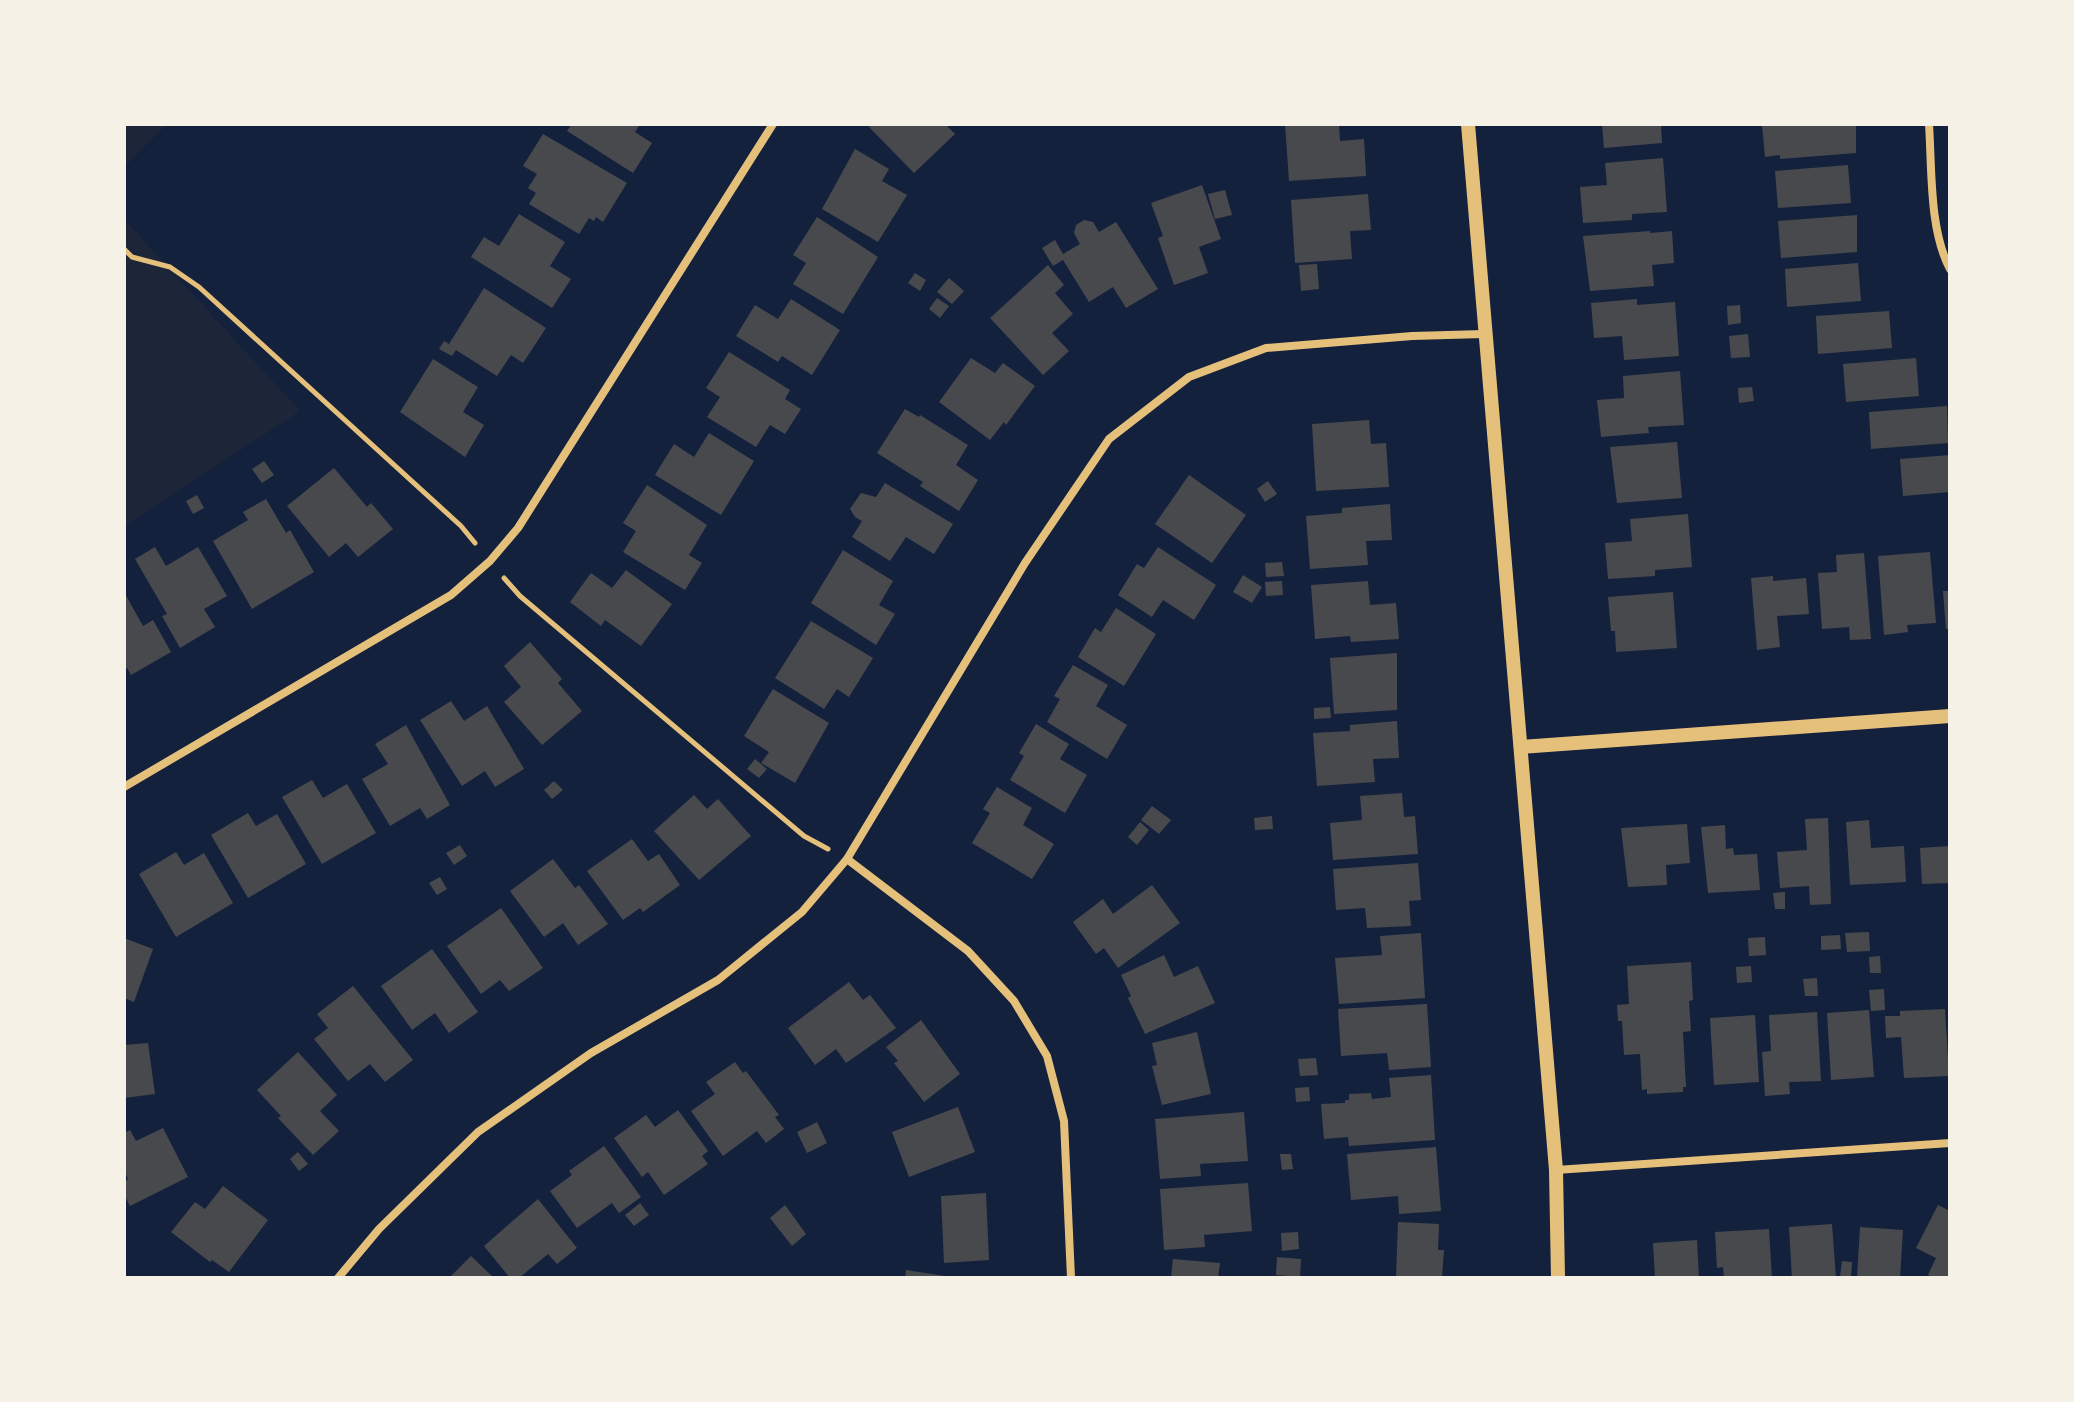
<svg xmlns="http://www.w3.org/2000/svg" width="2074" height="1402" font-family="Mulish,sans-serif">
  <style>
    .green { fill: #1d2539 }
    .building { fill: #48494c }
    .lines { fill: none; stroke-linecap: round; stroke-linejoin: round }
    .path { stroke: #e5c07b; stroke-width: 5 }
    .minor { stroke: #e5c07b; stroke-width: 8 }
    .tertiary { stroke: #e5c07b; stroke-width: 14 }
  </style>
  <rect width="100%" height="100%" fill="#14213d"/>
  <g class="green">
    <path d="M 124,124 L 167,124 L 124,167 Z"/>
    <path d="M 124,219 L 300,411 L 124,527 Z"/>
  </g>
  <g class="building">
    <path d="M 572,124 L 640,124 L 635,132 L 652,143 L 633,173 L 567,131 Z"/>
    <path d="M 872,124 L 945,124 L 955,134 L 914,173 L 869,127 Z"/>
    <path d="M 1285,124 L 1339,124 L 1340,141 L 1364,139 L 1366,176 L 1289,181 Z"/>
    <path d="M 1602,124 L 1661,124 L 1662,143 L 1604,148 Z"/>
    <path d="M 1777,124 L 1856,124 L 1856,153 L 1780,159 L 1780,155 L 1765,157 L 1762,125 Z"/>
    <path d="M 543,134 L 627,183 L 603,222 L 596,217 L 594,221 L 589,218 L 579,234 L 529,204 L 536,193 L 528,188 L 537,174 L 523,166 Z"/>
    <path d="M 855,149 L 889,169 L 882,181 L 907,195 L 878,242 L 822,209 Z"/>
    <path d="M 1663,158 L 1667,212 L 1632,214 L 1632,220 L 1583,223 L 1580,187 L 1607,185 L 1605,163 Z"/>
    <path d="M 1848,165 L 1851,203 L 1778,208 L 1775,171 Z"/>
    <path d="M 1202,185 L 1221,239 L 1199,247 L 1208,273 L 1174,285 L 1158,238 L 1163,236 L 1151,203 Z"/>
    <path d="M 1225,190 L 1232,215 L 1215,219 L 1208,194 Z"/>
    <path d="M 1368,194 L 1371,230 L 1350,231 L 1352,259 L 1295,263 L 1291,200 Z"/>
    <path d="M 519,214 L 565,242 L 550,266 L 571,279 L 552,308 L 471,257 L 484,237 L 499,246 Z"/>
    <path d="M 1857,215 L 1857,252 L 1781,258 L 1778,221 Z"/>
    <path d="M 817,217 L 878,257 L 843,314 L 793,284 L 806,263 L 793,255 Z"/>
    <path d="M 1084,220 L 1093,222 L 1099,232 L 1116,222 L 1158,289 L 1126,308 L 1113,287 L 1089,302 L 1063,260 L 1053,266 L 1042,248 L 1055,240 L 1063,254 L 1080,244 L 1074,233 L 1076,225 Z"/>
    <path d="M 1650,231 L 1650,233 L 1672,231 L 1674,263 L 1652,265 L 1654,286 L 1590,291 L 1583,236 Z"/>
    <path d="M 1858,263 L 1861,301 L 1787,307 L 1785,269 Z"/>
    <path d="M 1317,264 L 1319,289 L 1301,291 L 1299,265 Z"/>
    <path d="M 1048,265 L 1064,285 L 1055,293 L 1073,314 L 1052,333 L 1069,351 L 1043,375 L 990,318 Z"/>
    <path d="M 915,273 L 926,280 L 920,291 L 908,283 Z"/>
    <path d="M 949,278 L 964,291 L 952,304 L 937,292 Z"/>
    <path d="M 484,288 L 546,328 L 523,363 L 511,355 L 497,376 L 456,350 L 452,356 L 439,349 L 444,341 L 449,344 Z"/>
    <path d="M 937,298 L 949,306 L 940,318 L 929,309 Z"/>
    <path d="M 791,299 L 840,330 L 812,375 L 782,356 L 778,362 L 736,336 L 755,305 L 778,319 Z"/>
    <path d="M 1637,299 L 1637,305 L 1675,302 L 1679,356 L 1624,360 L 1622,336 L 1594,338 L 1591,303 Z"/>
    <path d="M 1740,305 L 1741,323 L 1728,325 L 1727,306 Z"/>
    <path d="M 1889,311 L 1892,348 L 1818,354 L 1816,316 Z"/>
    <path d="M 1748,334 L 1750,357 L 1731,358 L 1729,336 Z"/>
    <path d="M 729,352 L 790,390 L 785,399 L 801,409 L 785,434 L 770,425 L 756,447 L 707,417 L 720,397 L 706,388 Z"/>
    <path d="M 971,358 L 995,373 L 1003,363 L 1035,386 L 1006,425 L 1004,422 L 990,440 L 939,402 Z"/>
    <path d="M 1916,358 L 1919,396 L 1846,402 L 1843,364 Z"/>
    <path d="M 433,359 L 478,387 L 463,412 L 484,425 L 465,457 L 400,412 Z"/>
    <path d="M 1680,371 L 1684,425 L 1648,427 L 1649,433 L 1601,437 L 1597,400 L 1624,398 L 1623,376 Z"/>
    <path d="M 1752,387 L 1754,401 L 1739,403 L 1738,388 Z"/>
    <path d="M 1947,406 L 1948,443 L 1871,449 L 1869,412 Z"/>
    <path d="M 905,409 L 919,417 L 920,415 L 968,445 L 956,465 L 978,480 L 959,511 L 920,486 L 923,482 L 877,453 Z"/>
    <path d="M 1369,420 L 1371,444 L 1386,443 L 1389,487 L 1316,491 L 1312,424 Z"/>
    <path d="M 709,433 L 754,461 L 721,515 L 655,475 L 674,444 L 694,457 Z"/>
    <path d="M 1677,442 L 1682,498 L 1617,503 L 1610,447 Z"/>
    <path d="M 1950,455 L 1950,492 L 1903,496 L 1900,459 Z"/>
    <path d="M 264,461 L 274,475 L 262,483 L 252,469 Z"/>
    <path d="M 334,468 L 367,507 L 371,503 L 393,529 L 358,557 L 346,543 L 329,557 L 287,506 Z"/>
    <path d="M 1189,475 L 1246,515 L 1212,563 L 1155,524 Z"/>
    <path d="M 1268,481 L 1277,494 L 1265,502 L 1257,489 Z"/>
    <path d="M 885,483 L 953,524 L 934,554 L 906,537 L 890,561 L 852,537 L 862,521 L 855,517 L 850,509 L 861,493 L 876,497 Z"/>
    <path d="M 647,485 L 707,525 L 689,555 L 702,563 L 685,590 L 623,552 L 636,531 L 623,523 Z"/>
    <path d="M 197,495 L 204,508 L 193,514 L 186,501 Z"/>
    <path d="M 266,499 L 286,533 L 290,530 L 314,572 L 252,609 L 213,541 L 248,520 L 243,512 Z"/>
    <path d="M 1390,504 L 1392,540 L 1366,541 L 1368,565 L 1310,569 L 1306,516 L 1342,513 L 1342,508 Z"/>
    <path d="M 1688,514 L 1692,567 L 1655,570 L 1655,576 L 1608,579 L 1605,543 L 1632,541 L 1630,519 Z"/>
    <path d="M 155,547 L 166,566 L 198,547 L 227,596 L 204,609 L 215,627 L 180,648 L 162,616 L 167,614 L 135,559 Z"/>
    <path d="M 1158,547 L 1216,585 L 1194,620 L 1163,600 L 1152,617 L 1118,595 L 1137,564 L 1144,568 Z"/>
    <path d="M 843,550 L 893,581 L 879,605 L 895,614 L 876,645 L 811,603 Z"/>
    <path d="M 1930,552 L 1936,623 L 1907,625 L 1908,632 L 1884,635 L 1878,556 Z"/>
    <path d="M 1864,553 L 1871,639 L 1850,640 L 1849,627 L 1822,629 L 1818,573 L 1837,572 L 1836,555 Z"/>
    <path d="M 1282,562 L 1284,576 L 1266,577 L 1265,563 Z"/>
    <path d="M 626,570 L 672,604 L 641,646 L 605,620 L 601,626 L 570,602 L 591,573 L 612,588 Z"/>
    <path d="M 1243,575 L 1262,587 L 1252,603 L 1233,592 Z"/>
    <path d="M 1773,576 L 1773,581 L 1806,578 L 1809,614 L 1777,616 L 1780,647 L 1757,650 L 1751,578 Z"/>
    <path d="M 1282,581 L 1283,595 L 1266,596 L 1265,582 Z"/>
    <path d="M 1368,581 L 1370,605 L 1396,603 L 1399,639 L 1351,642 L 1350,636 L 1315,639 L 1311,585 Z"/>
    <path d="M 1943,591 L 1950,591 L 1950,629 L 1946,629 Z"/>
    <path d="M 124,592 L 143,626 L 153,620 L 171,652 L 131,675 L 127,668 L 124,670 Z"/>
    <path d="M 1673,592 L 1677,648 L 1616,652 L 1615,631 L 1611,631 L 1608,597 Z"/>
    <path d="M 1116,608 L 1156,634 L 1124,686 L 1078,657 L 1095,628 L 1101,632 Z"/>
    <path d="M 811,621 L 873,658 L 849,697 L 837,689 L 824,709 L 775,678 Z"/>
    <path d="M 530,642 L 562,679 L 558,683 L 582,711 L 542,745 L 504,702 L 521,687 L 504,666 Z"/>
    <path d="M 1397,653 L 1397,710 L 1334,714 L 1330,658 Z"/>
    <path d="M 1073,665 L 1108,685 L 1096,706 L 1127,725 L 1107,759 L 1047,722 L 1060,699 L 1054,696 Z"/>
    <path d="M 773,689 L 829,723 L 795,783 L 761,763 L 769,752 L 744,736 Z"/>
    <path d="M 451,701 L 464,721 L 487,706 L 524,769 L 495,787 L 485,771 L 462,786 L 420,720 Z"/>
    <path d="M 1330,707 L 1331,718 L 1314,719 L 1314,708 Z"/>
    <path d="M 1397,721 L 1399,758 L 1373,759 L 1375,782 L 1317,786 L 1313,733 L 1350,731 L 1350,725 Z"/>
    <path d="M 1036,724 L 1069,744 L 1060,759 L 1087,775 L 1065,813 L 1010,780 L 1024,756 L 1019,753 Z"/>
    <path d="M 406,725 L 450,805 L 427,819 L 420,808 L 390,826 L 362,779 L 388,764 L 375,744 Z"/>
    <path d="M 755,759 L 767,769 L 759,778 L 747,769 Z"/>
    <path d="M 312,780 L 323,798 L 347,784 L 376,833 L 322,864 L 282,797 Z"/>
    <path d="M 554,781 L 563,790 L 552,799 L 544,790 Z"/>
    <path d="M 997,787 L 1032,808 L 1023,825 L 1054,844 L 1032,879 L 972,843 L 990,813 L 983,809 Z"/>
    <path d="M 1402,793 L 1404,817 L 1415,816 L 1418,854 L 1333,860 L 1330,823 L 1362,820 L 1360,796 Z"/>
    <path d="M 694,795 L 707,809 L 718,799 L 751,836 L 699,880 L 654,831 Z"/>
    <path d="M 1152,806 L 1171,820 L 1159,834 L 1141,820 Z"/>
    <path d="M 248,813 L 256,826 L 277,814 L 306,864 L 248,898 L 211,835 Z"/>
    <path d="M 1272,816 L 1273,829 L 1255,830 L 1254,818 Z"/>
    <path d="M 1828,818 L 1831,904 L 1810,905 L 1809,886 L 1780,888 L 1777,852 L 1807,850 L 1805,819 Z"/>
    <path d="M 1869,820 L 1871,848 L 1904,846 L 1906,882 L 1850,885 L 1846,822 Z"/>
    <path d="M 1140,822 L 1149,830 L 1137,845 L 1128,837 Z"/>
    <path d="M 1687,824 L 1690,863 L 1666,865 L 1667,885 L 1628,887 L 1621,828 Z"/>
    <path d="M 1725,825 L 1726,849 L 1733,848 L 1734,855 L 1757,854 L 1760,890 L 1708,893 L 1701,827 Z"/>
    <path d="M 632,839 L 648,861 L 659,854 L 680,885 L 643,912 L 640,908 L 623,920 L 587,871 Z"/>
    <path d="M 460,845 L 467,856 L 454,865 L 446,853 Z"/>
    <path d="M 1950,846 L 1950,883 L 1922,884 L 1920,848 Z"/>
    <path d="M 176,852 L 184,865 L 204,853 L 233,903 L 176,937 L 139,874 Z"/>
    <path d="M 553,859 L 575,888 L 579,885 L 608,924 L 578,945 L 563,923 L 544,937 L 510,891 Z"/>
    <path d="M 1418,863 L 1421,900 L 1409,901 L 1411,926 L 1367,928 L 1365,908 L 1336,910 L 1333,869 Z"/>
    <path d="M 440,877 L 447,889 L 437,895 L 429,883 Z"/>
    <path d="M 1152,885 L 1180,923 L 1118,968 L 1104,948 L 1096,954 L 1073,922 L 1103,899 L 1113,914 Z"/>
    <path d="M 1785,892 L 1785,909 L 1775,909 L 1773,893 Z"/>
    <path d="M 501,908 L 543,968 L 509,991 L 500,980 L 481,994 L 447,946 Z"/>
    <path d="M 1869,932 L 1870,951 L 1847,952 L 1845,933 Z"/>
    <path d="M 1421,933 L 1425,998 L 1339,1004 L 1335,958 L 1382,955 L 1380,936 Z"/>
    <path d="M 1840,935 L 1841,949 L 1821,950 L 1821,936 Z"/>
    <path d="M 1765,937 L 1766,955 L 1749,956 L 1748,938 Z"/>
    <path d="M 124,938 L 153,949 L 134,1002 L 124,998 Z"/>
    <path d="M 432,949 L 478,1012 L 449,1033 L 435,1013 L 412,1030 L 381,986 Z"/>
    <path d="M 1164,955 L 1174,977 L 1198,966 L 1215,1003 L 1145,1034 L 1128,998 L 1131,996 L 1121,975 Z"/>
    <path d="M 1880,956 L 1881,973 L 1870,973 L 1869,957 Z"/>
    <path d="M 1691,962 L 1693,1000 L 1689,1001 L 1691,1031 L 1683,1032 L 1686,1087 L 1683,1087 L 1683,1092 L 1647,1094 L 1647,1089 L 1642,1090 L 1640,1054 L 1624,1055 L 1622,1021 L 1618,1021 L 1617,1005 L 1629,1004 L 1627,966 Z"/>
    <path d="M 1751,966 L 1752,982 L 1737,983 L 1736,967 Z"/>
    <path d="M 1817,978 L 1818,996 L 1805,996 L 1803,979 Z"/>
    <path d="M 849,982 L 863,1000 L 870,995 L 896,1028 L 846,1063 L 836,1049 L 815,1065 L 788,1028 Z"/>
    <path d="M 353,986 L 413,1060 L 385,1082 L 370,1064 L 348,1081 L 314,1039 L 328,1028 L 317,1014 Z"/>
    <path d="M 1884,989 L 1885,1010 L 1871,1011 L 1869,990 Z"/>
    <path d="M 1427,1004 L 1431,1067 L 1389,1070 L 1387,1053 L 1341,1056 L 1338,1009 Z"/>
    <path d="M 1945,1009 L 1949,1076 L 1904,1078 L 1901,1037 L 1886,1038 L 1885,1016 L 1900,1016 L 1900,1011 Z"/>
    <path d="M 1869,1010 L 1874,1077 L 1831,1080 L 1827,1013 Z"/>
    <path d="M 1817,1012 L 1821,1081 L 1789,1082 L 1790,1094 L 1765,1096 L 1762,1052 L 1771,1051 L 1769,1015 Z"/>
    <path d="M 1755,1015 L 1759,1082 L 1714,1085 L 1710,1018 Z"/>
    <path d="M 921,1020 L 960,1074 L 924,1102 L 894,1063 L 898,1061 L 886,1047 Z"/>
    <path d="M 1197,1032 L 1211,1094 L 1162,1105 L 1152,1066 L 1157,1065 L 1152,1043 Z"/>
    <path d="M 148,1043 L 155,1094 L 124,1098 L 124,1045 Z"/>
    <path d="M 298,1052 L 337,1095 L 320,1111 L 339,1131 L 313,1155 L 278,1118 L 281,1116 L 257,1090 Z"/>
    <path d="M 1316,1058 L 1318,1075 L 1300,1076 L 1298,1059 Z"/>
    <path d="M 735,1062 L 743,1073 L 746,1071 L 779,1115 L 775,1117 L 784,1129 L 766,1143 L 757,1131 L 723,1156 L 691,1111 L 715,1094 L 706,1082 Z"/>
    <path d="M 1431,1075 L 1435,1140 L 1349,1146 L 1348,1137 L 1324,1139 L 1321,1104 L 1345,1103 L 1345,1100 L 1349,1100 L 1349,1094 L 1371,1093 L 1372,1099 L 1391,1097 L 1389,1078 Z"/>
    <path d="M 1309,1087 L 1310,1101 L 1296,1102 L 1295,1088 Z"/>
    <path d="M 958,1107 L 975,1152 L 909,1177 L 892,1132 Z"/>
    <path d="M 678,1110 L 708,1151 L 702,1156 L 708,1164 L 664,1195 L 648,1172 L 642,1177 L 614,1138 L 646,1115 L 655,1127 Z"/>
    <path d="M 1244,1112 L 1248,1161 L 1200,1164 L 1201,1176 L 1160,1179 L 1155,1119 Z"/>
    <path d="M 817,1122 L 827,1143 L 807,1153 L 797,1132 Z"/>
    <path d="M 163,1128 L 188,1177 L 130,1206 L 124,1194 L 124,1182 L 128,1179 L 124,1170 L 124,1133 L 130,1130 L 136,1141 Z"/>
    <path d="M 604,1146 L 641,1197 L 619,1213 L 612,1203 L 577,1228 L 550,1191 L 572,1175 L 569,1171 Z"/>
    <path d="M 1436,1147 L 1441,1211 L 1399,1214 L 1398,1196 L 1351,1200 L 1347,1154 Z"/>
    <path d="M 298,1152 L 308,1164 L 299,1171 L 290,1159 Z"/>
    <path d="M 1280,1154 L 1291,1154 L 1293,1169 L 1282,1170 Z"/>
    <path d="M 1248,1183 L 1252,1231 L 1204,1235 L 1205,1247 L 1164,1250 L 1160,1189 Z"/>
    <path d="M 223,1186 L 268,1220 L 229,1272 L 212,1260 L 210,1262 L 171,1232 L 195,1202 L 205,1209 Z"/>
    <path d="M 986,1193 L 989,1260 L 944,1263 L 941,1196 Z"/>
    <path d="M 538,1199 L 577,1248 L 557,1264 L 548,1254 L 519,1278 L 510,1278 L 484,1246 Z"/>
    <path d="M 640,1203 L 649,1215 L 634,1226 L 625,1215 Z"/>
    <path d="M 785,1205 L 806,1234 L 792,1246 L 770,1218 Z"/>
    <path d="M 1938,1205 L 1950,1211 L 1950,1278 L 1934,1278 L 1928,1275 L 1936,1258 L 1916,1248 Z"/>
    <path d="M 1398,1222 L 1439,1224 L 1438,1250 L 1444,1250 L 1442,1278 L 1396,1278 Z"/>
    <path d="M 1832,1224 L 1836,1278 L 1792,1278 L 1789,1227 Z"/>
    <path d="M 1860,1227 L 1903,1230 L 1900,1278 L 1857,1278 Z"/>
    <path d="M 1769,1229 L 1772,1278 L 1724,1278 L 1723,1267 L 1717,1268 L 1715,1232 Z"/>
    <path d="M 1298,1232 L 1299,1249 L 1282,1251 L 1281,1233 Z"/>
    <path d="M 1697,1240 L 1699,1278 L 1655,1278 L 1653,1243 Z"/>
    <path d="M 471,1256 L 494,1278 L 449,1278 Z"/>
    <path d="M 1277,1257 L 1301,1259 L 1300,1277 L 1276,1275 Z"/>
    <path d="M 1173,1259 L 1220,1263 L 1218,1278 L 1171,1278 Z"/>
    <path d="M 1842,1261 L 1852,1262 L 1851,1278 L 1840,1277 Z"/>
    <path d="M 906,1270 L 945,1276 L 945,1278 L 905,1278 Z"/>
  </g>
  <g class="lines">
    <g class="path">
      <path d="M 124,249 L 132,257 L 170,267 L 199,287 L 461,526 L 475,543"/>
      <path d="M 504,578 L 520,596 L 804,836 L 828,849"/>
    </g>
    <g class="minor">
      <path d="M 1929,124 C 1932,168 1929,230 1950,269"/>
      <path d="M 124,787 L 451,595 L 490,561 L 518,528 L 773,124"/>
      <path d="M 847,859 L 968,951 L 1014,1001 L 1047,1056 L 1064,1121 L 1071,1278"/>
      <path d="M 1556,1170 L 1950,1143"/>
      <path d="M 338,1278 L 379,1229 L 478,1132 L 591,1053 L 718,980 L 802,912 L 847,859 L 1025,563 L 1109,439 L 1189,377 L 1266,348 L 1412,336 L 1484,334"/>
    </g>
    <g class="tertiary">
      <path d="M 1468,124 L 1556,1170 L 1558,1278"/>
      <path d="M 1521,747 L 1950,716"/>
    </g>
  </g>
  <rect width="2074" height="1402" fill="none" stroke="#f6f1e7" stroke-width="252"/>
</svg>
